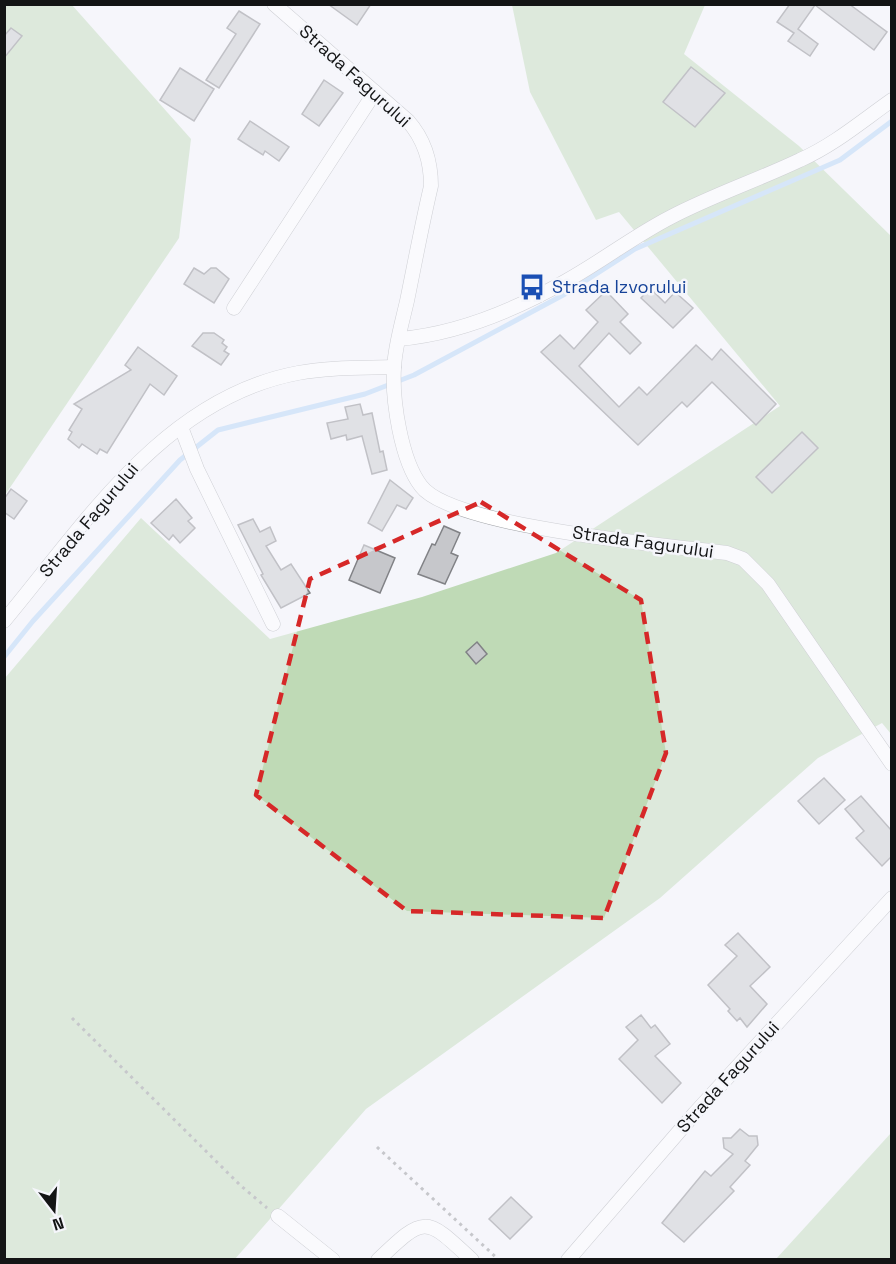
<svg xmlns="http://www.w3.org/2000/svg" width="896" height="1264" font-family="'Space Grotesk',sans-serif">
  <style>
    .green { fill: #bfdab6 }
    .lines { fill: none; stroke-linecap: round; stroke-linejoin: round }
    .stream { stroke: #b0d2f6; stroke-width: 5 }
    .building { fill: #c6c7cb; stroke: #818286; stroke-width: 1.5 }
    .street-casing { stroke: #a0a2a6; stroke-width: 15 }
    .path { stroke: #8d8e91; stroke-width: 3; stroke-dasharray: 3 4.5; stroke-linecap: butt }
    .street { stroke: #fff; stroke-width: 14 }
    .marked { fill: none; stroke: #d62828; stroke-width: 4.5; stroke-dasharray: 12 8; stroke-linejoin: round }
    .labels { text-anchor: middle; stroke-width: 5; stroke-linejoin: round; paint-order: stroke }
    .street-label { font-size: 18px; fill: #131415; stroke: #f5f6fb }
    .transit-label { font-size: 18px; fill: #164399; stroke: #f5f6fb; text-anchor: start }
  </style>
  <rect width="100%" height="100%" fill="#f5f6fb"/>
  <g class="green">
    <path d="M 5,5 L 72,5 L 191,139 L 179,238 L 5,495 Z"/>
    <path d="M 512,5 L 705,5 L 684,54 L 799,146 L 891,236 L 891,734 L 882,723 L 818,758 L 660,898 L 366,1109 L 235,1259 L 5,1260 L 5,678 L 141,518 L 270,639 L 422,597 L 556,553 L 780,406 L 619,212 L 596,220 L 530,92 Z"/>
    <path d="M 891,1133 L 891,1259 L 776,1259 Z"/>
  </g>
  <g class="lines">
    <path class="stream" d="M 4,657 L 33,621 L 180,460 L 218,430 L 365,394 L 414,375 L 565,294 L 635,249 L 840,160 L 892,121"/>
  </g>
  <g class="building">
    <path d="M 328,4 L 371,4 L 357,25 Z"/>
    <path d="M 790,4 L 849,4 L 887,32 L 874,50 L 815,5 L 798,29 L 818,44 L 810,56 L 788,41 L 794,33 L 777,22 Z"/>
    <path d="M 239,11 L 260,24 L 219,88 L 206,80 L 236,34 L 227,28 Z"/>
    <path d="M 11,28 L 22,36 L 4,58 L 4,36 Z"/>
    <path d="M 691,67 L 725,93 L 695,127 L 663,102 Z"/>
    <path d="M 180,68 L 214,89 L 194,121 L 160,100 Z"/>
    <path d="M 324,80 L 343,93 L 319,126 L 302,114 Z"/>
    <path d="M 250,121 L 289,147 L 279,161 L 265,151 L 263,155 L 238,139 Z"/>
    <path d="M 194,268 L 204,274 L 211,268 L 216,268 L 229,279 L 214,303 L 184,284 Z"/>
    <path d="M 650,288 L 665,303 L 675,292 L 693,308 L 673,328 L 641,298 Z"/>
    <path d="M 606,291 L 628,314 L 620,322 L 641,343 L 630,354 L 609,333 L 579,366 L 619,407 L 639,387 L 647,395 L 696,345 L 712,360 L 721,349 L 776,404 L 756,425 L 712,382 L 687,407 L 682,402 L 638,445 L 541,352 L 560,335 L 574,349 L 598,322 L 586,310 Z"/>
    <path d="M 203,333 L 214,333 L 224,340 L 222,343 L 227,347 L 224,351 L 229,354 L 221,365 L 192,346 Z"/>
    <path d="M 138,347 L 177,376 L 164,395 L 150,384 L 107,453 L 100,449 L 97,454 L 82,444 L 79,448 L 68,439 L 72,432 L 69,430 L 82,409 L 74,404 L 131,370 L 125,365 Z"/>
    <path d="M 360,404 L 363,415 L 372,413 L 380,452 L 383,451 L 387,470 L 372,474 L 362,436 L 347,440 L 346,435 L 331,439 L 327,423 L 348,419 L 345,407 Z"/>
    <path d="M 802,432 L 818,448 L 772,493 L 756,477 Z"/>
    <path d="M 390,480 L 413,498 L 406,509 L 397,505 L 382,531 L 368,523 Z"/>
    <path d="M 11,489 L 27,501 L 14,519 L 4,512 L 4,499 Z"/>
    <path d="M 176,499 L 192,518 L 188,521 L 195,528 L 180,543 L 173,535 L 169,540 L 151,523 Z"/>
    <path d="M 253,519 L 260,532 L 270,527 L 276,541 L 266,546 L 281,570 L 291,564 L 310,593 L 281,608 L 261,575 L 263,574 L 238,525 Z"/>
    <path d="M 444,526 L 460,533 L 451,553 L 458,556 L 445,584 L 418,574 L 432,544 L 435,545 Z"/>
    <path d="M 364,545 L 395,558 L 380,593 L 349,580 Z"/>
    <path d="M 477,642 L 487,654 L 476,664 L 466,652 Z"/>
    <path d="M 824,778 L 845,800 L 819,824 L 798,801 Z"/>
    <path d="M 861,796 L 891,830 L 891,857 L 882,866 L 856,838 L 864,831 L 845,809 Z"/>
    <path d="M 738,933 L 770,967 L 750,986 L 767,1004 L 747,1027 L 740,1018 L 737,1021 L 728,1011 L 730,1009 L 708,985 L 737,956 L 725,945 Z"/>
    <path d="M 641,1015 L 651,1028 L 655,1025 L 670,1044 L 655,1056 L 681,1083 L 662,1103 L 619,1059 L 638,1040 L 626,1027 Z"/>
    <path d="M 740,1129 L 749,1136 L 757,1136 L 758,1145 L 745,1161 L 750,1165 L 730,1187 L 734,1191 L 684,1242 L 662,1223 L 705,1171 L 711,1176 L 733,1154 L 724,1148 L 723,1138 L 731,1138 Z"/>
    <path d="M 511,1197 L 532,1217 L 510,1239 L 489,1219 Z"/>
  </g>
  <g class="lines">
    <g class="street-casing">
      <g id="street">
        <path d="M 274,4 L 408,121 C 424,139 431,162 431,186 C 422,224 415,262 407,301 C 402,323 395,346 394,368 C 392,400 401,460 421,486 C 451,527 671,546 727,553 L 743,559 L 768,584 L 892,764"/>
        <path d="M 234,308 L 375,92"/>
        <path d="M 399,339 C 457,334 515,310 566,281 C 602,261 634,236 671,217 C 713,195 758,180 800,160 C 834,145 862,121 892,100"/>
        <path d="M 181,427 L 197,469 L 273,624"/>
        <path d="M 4,621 C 85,524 164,398 298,373 C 329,367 362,368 394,367"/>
        <path d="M 278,1216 L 333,1260"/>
        <path d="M 378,1260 C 425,1215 425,1216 472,1260"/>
        <path d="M 568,1260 L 695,1113 L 892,898"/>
      </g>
    </g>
    <g class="path">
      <path d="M 72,1018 L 240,1185 L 267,1208"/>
      <path d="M 377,1147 L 499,1260"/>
    </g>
    <use href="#street" class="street"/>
  </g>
  <path d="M0 0H896V1264H0ZM 481,502 L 641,600 L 666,753 L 604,918 L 407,911 L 256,795 L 310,579 Z" fill="#f5f6fb" fill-opacity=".55" fill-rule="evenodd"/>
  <path class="marked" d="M 481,502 L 641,600 L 666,753 L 604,918 L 407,911 L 256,795 L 310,579 Z"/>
  <defs>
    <g id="bus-bare" transform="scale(2.07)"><path d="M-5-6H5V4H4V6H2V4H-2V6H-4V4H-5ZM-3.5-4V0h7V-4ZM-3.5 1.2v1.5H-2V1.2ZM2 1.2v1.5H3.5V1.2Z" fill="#1a4fb4" stroke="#f5f6fb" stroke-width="2.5" paint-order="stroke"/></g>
  </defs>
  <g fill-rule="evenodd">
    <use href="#bus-bare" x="532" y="287"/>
  </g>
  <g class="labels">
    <g class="street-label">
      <text transform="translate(355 76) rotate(42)" y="6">Strada Fagurului</text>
      <text transform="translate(89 520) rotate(-50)" y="6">Strada Fagurului</text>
      <text transform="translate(643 542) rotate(8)" y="6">Strada Fagurului</text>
      <text transform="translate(728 1077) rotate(-48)" y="6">Strada Fagurului</text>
    </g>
    <g class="transit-label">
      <text x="552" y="293">Strada Izvorului</text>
    </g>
  </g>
  <rect width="896" height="1264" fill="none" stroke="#131415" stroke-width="12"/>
  <g transform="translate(54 1210) rotate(163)" stroke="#f5f6fb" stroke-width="4.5" paint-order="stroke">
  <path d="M0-4.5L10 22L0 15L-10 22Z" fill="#131415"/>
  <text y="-9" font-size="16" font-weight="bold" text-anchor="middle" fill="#131415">N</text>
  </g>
</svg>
